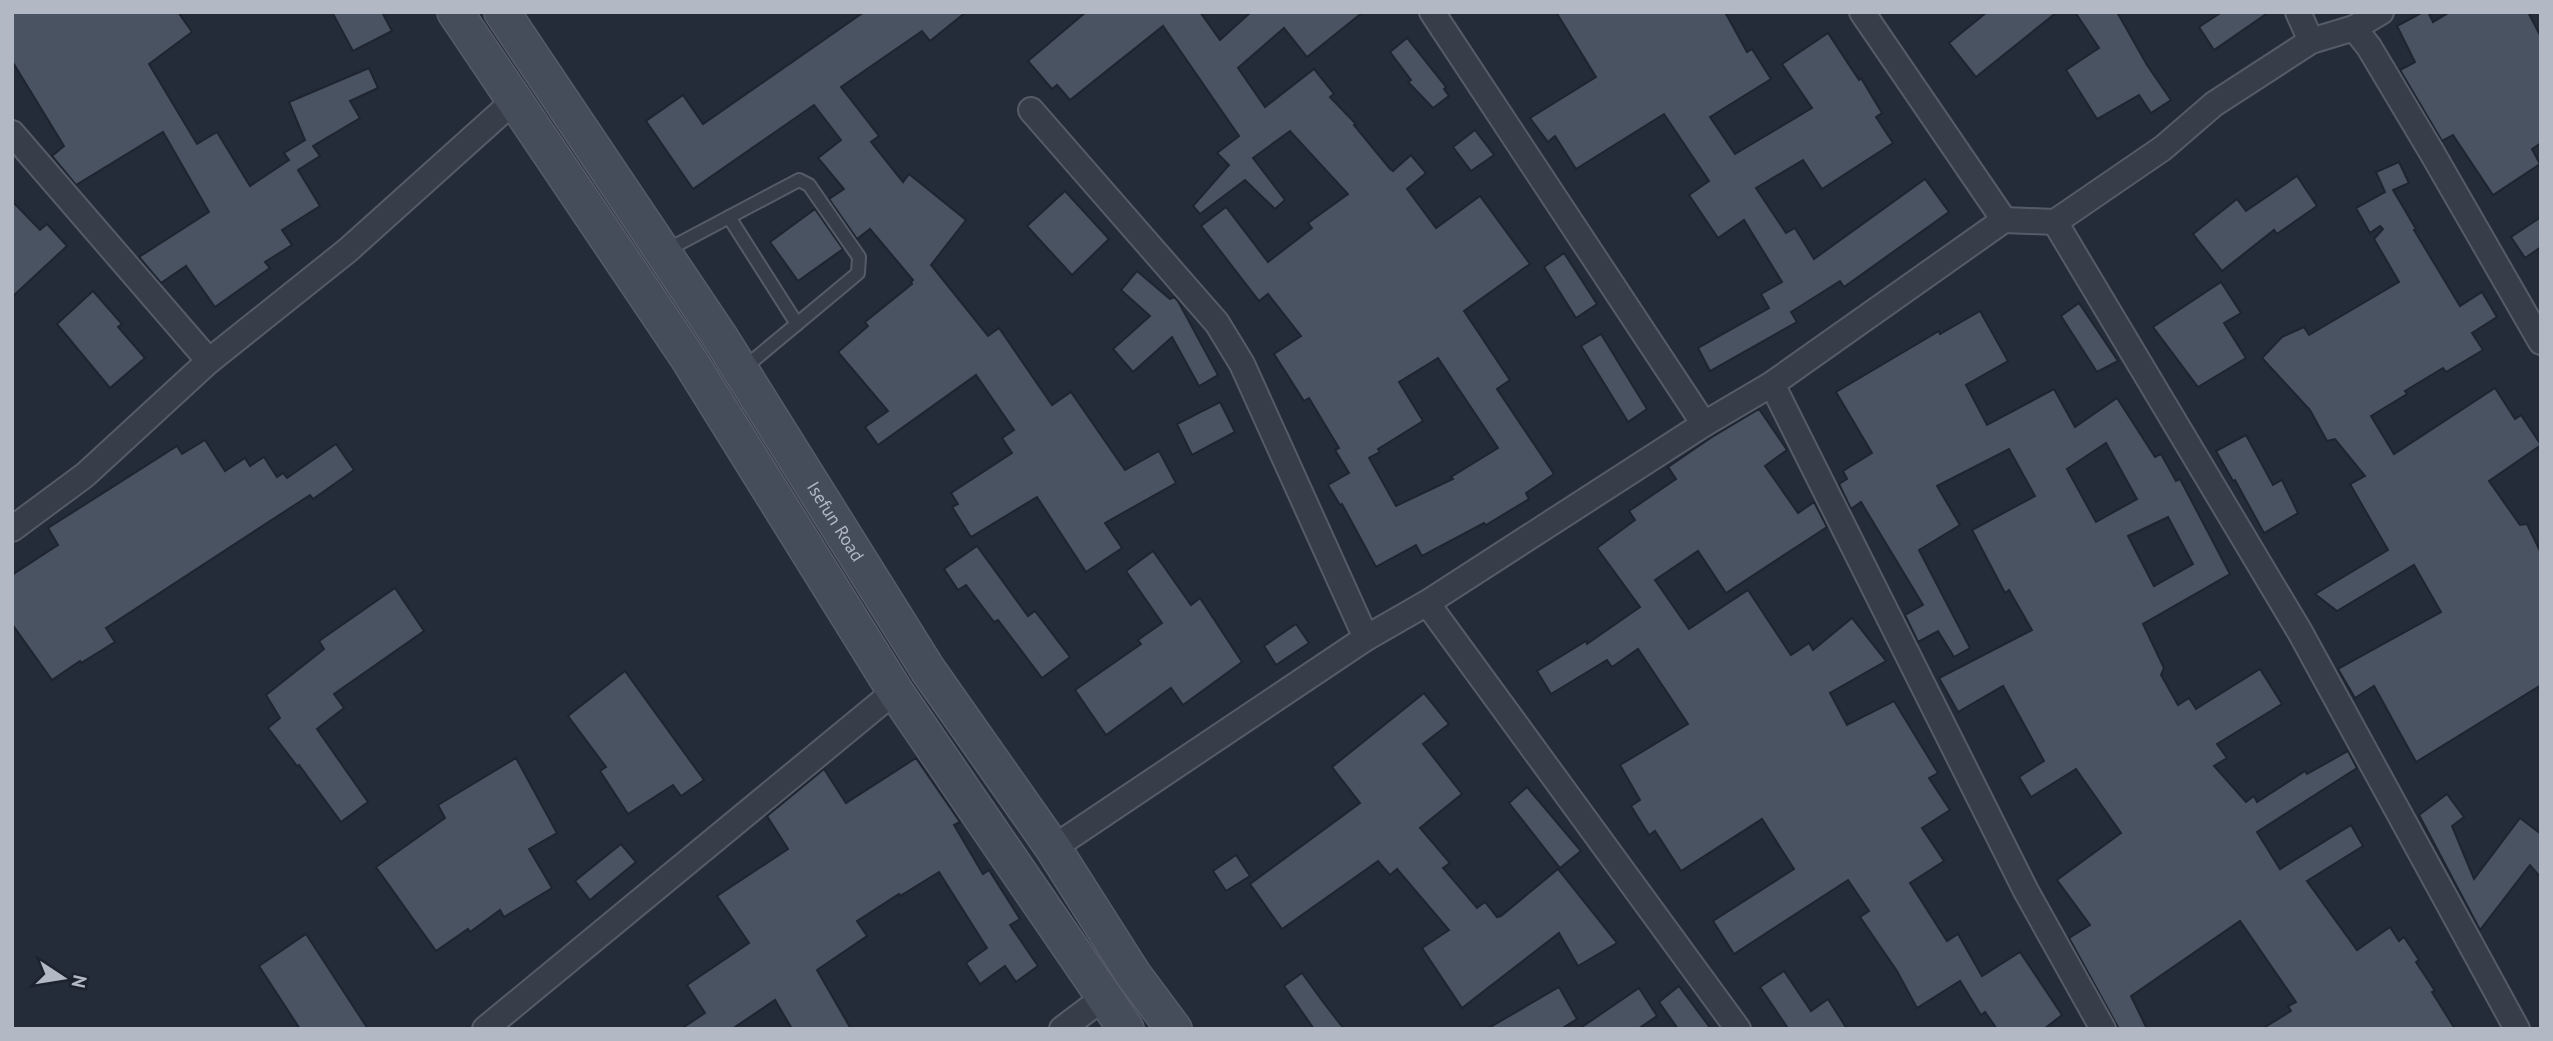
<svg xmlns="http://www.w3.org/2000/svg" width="2553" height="1041" font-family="'PT Sans',sans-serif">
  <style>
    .building { fill: #4a5362; stroke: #1e2530; stroke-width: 2; fill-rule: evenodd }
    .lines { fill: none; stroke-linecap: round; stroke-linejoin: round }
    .lane-casing { stroke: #555c67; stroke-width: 16 }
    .street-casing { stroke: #555c67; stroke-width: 28 }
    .secondary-casing { stroke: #555c67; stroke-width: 38 }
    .lane { stroke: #373e49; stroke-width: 12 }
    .street { stroke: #373e49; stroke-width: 24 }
    .secondary { stroke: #454d5b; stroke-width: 35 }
    .labels { text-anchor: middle; stroke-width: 5; stroke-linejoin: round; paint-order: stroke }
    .street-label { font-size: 18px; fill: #b2b9c5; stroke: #1c232e }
  </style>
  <rect width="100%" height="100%" fill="#232c38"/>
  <g class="building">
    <path d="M 12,12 L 178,12 L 192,32 L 149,64 L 197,144 L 217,132 L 250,186 L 289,160 L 284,153 L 305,140 L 289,102 L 369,68 L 378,88 L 350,101 L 360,118 L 313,146 L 320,156 L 298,170 L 320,206 L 282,230 L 292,245 L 265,262 L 270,268 L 215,307 L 186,266 L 161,283 L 139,257 L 209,212 L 163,132 L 76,185 L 52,156 L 64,146 L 12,61 Z"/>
    <path d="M 332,12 L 382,12 L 392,31 L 353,51 Z"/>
    <path d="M 864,12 L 966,12 L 930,41 L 922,31 L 841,87 L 879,136 L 871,142 L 903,182 L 909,174 L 966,220 L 931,265 L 988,336 L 999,328 L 1052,405 L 1071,392 L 1125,470 L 1159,451 L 1176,483 L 1105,523 L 1122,548 L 1086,572 L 1037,497 L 971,537 L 952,507 L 958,504 L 951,493 L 1012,453 L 1002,438 L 1014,430 L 976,375 L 878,445 L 865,427 L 888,411 L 838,352 L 868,326 L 865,322 L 912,284 L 911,282 L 913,280 L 870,229 L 857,239 L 829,199 L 844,189 L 818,158 L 841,140 L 814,105 L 693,189 L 646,121 L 683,95 L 703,124 Z"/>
    <path d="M 1086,12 L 1200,12 L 1220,40 L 1251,12 L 1363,12 L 1307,57 L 1284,28 L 1238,68 L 1265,107 L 1314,69 L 1334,94 L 1330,97 L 1356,124 L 1354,125 L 1390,169 L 1393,171 L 1411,155 L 1426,173 L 1407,189 L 1436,228 L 1480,196 L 1530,264 L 1464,311 L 1510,380 L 1497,389 L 1554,474 L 1526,493 L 1529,499 L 1486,525 L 1484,523 L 1422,556 L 1416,545 L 1376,567 L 1342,504 L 1340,505 L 1328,485 L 1349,473 L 1335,450 L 1339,448 L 1309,398 L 1304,401 L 1274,354 L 1301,336 L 1268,294 L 1259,301 L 1201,226 L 1226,207 L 1268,262 L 1312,228 L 1308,223 L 1348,194 L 1290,131 L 1253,158 L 1285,200 L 1275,209 L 1245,180 L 1200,214 L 1193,206 L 1229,165 L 1217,153 L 1239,136 L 1163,26 L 1070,100 L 1057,85 L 1052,89 L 1028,61 ZM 1438,358 L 1498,448 L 1451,477 L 1453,479 L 1396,506 L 1369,458 L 1380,452 L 1378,449 L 1423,421 L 1399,382 Z"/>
    <path d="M 1556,12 L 1725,12 L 1747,52 L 1752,49 L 1771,79 L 1710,117 L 1735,154 L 1812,108 L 1782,64 L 1828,33 L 1859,80 L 1861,78 L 1882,113 L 1876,117 L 1893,143 L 1822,189 L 1803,160 L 1756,188 L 1786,233 L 1795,228 L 1814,259 L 1925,179 L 1949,212 L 1844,287 L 1840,281 L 1791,312 L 1797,322 L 1710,371 L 1698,348 L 1769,308 L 1761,294 L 1782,282 L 1744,220 L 1718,238 L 1689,195 L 1709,181 L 1664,114 L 1576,169 L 1555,136 L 1548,142 L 1530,118 L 1596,77 Z"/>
    <path d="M 1987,12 L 2057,12 L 1976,77 L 1949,43 Z"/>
    <path d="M 2075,12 L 2117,12 L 2147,65 L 2171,100 L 2151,113 L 2139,95 L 2097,119 L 2066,70 L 2099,48 Z"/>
    <path d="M 2222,12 L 2269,12 L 2214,50 L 2199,27 Z"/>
    <path d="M 2423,12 L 2428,12 L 2433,22 L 2450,12 L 2528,12 L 2541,37 L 2541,143 L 2532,149 L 2540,164 L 2493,195 L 2453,135 L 2442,141 L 2400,70 L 2415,62 L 2397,26 Z"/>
    <path d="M 1407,38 L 1446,87 L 1444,89 L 1449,96 L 1433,108 L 1408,82 L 1411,80 L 1390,52 Z"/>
    <path d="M 1475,130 L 1494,155 L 1471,171 L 1453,147 Z"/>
    <path d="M 2399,162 L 2409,183 L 2393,190 L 2416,229 L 2414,230 L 2460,306 L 2482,292 L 2497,317 L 2472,333 L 2483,350 L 2446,372 L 2443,368 L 2405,391 L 2407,394 L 2371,416 L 2394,454 L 2495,388 L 2515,419 L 2521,415 L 2541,445 L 2489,481 L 2520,525 L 2527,524 L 2541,553 L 2541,685 L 2416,762 L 2374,686 L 2355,698 L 2338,669 L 2441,612 L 2414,565 L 2337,611 L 2315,594 L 2388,550 L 2350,484 L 2365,476 L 2335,439 L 2327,441 L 2310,410 L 2262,358 L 2282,337 L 2304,327 L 2309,335 L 2399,282 L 2374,239 L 2383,229 L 2380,226 L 2370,233 L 2356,208 L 2385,192 L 2376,172 Z"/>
    <path d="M 2297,176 L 2317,206 L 2277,234 L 2274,230 L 2222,271 L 2193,234 L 2237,199 L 2246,211 Z"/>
    <path d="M 1065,191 L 1109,239 L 1072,275 L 1027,226 Z"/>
    <path d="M 12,201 L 40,230 L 47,224 L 67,246 L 12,297 Z"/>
    <path d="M 815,209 L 843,249 L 798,281 L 770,242 Z"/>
    <path d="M 2541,217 L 2541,247 L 2525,258 L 2511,237 Z"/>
    <path d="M 1564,253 L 1597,304 L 1576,318 L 1544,267 Z"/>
    <path d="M 1137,271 L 1170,299 L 1174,297 L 1178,301 L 1218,375 L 1199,386 L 1172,337 L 1133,372 L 1113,349 L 1150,316 L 1121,290 Z"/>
    <path d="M 2221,282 L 2241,313 L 2224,323 L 2246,358 L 2198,387 L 2153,327 Z"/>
    <path d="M 93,291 L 122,324 L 118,327 L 145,358 L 110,388 L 57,324 Z"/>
    <path d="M 2079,303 L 2118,361 L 2097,372 L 2061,316 Z"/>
    <path d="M 1980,311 L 2008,361 L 1966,385 L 1987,425 L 2054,389 L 2075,427 L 2117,398 L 2155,457 L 2161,454 L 2176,481 L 2180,479 L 2230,574 L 2143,624 L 2164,668 L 2161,675 L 2178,705 L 2189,698 L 2196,709 L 2260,669 L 2282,704 L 2217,744 L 2227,758 L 2214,766 L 2246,802 L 2254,796 L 2257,802 L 2305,771 L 2307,774 L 2348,751 L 2357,768 L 2257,832 L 2280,869 L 2351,825 L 2363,846 L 2307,881 L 2357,950 L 2390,927 L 2399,941 L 2404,937 L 2419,960 L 2416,962 L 2435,991 L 2432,992 L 2455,1029 L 2262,1029 L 2291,1011 L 2288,1006 L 2296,1002 L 2240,921 L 2131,996 L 2147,1029 L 2119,1029 L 2069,938 L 2090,925 L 2057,880 L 2121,833 L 2076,769 L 2031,797 L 2019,777 L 2044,761 L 2003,686 L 1958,712 L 1939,678 L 2032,630 L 2009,590 L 2005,593 L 1972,530 L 2035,496 L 2009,449 L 1937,486 L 1960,525 L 1919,550 L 1970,648 L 1954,657 L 1938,631 L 1918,642 L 1905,615 L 1923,605 L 1861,502 L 1851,509 L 1839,484 L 1847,479 L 1843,471 L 1872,453 L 1836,392 L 1939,331 L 1940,334 ZM 2106,443 L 2137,499 L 2096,522 L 2067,469 ZM 2168,517 L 2193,564 L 2154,586 L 2128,536 Z"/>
    <path d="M 1601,334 L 1647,409 L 1628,422 L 1581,346 Z"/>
    <path d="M 1220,402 L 1235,432 L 1192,455 L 1177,424 Z"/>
    <path d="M 1759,409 L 1787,450 L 1765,466 L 1798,513 L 1814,502 L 1827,527 L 1726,593 L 1698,551 L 1655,580 L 1689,629 L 1748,590 L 1791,655 L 1809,643 L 1813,650 L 1852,618 L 1886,661 L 1830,693 L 1847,725 L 1894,701 L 1938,773 L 1929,778 L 1950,810 L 1922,828 L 1944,861 L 1910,883 L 1947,941 L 1958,934 L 1982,976 L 2020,952 L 2062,1015 L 2044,1029 L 1997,1029 L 1985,1012 L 1981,1015 L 1960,981 L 1917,1008 L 1897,971 L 1860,917 L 1869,911 L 1848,880 L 1734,954 L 1713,921 L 1794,869 L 1762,819 L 1681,871 L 1655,831 L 1649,835 L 1631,806 L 1640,800 L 1620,765 L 1688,724 L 1638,649 L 1612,667 L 1607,660 L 1551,694 L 1537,671 L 1586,641 L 1587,644 L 1640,607 L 1597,548 L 1635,520 L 1629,511 L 1676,479 L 1668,467 L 1712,437 Z"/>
    <path d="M 2246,435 L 2273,485 L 2282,480 L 2298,513 L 2264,533 L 2235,480 L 2233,481 L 2216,451 Z"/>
    <path d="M 205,440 L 225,471 L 245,458 L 250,466 L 264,457 L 277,477 L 283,473 L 287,478 L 336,444 L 354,470 L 313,499 L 310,495 L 106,628 L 115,642 L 81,663 L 80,661 L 52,680 L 12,624 L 12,575 L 58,545 L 48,528 L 177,446 L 182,454 Z"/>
    <path d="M 977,546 L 1028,616 L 1035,611 L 1070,657 L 1042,678 L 998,620 L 994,622 L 966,585 L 958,590 L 944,569 Z"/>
    <path d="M 1153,551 L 1191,605 L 1200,598 L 1242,662 L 1183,705 L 1171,688 L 1106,735 L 1075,690 L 1141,644 L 1138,640 L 1162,623 L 1126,571 Z"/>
    <path d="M 395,588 L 424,631 L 334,694 L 344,708 L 317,729 L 368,802 L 341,822 L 299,765 L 297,766 L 268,728 L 280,718 L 266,695 L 324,649 L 319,641 Z"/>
    <path d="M 1296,624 L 1309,643 L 1276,665 L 1264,646 Z"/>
    <path d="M 625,671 L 704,780 L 681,796 L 673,785 L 628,814 L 600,771 L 606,767 L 568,716 Z"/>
    <path d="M 1424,693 L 1449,724 L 1423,744 L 1462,794 L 1420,828 L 1450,863 L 1443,868 L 1477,908 L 1485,902 L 1497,917 L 1501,916 L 1558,869 L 1617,943 L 1578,966 L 1559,933 L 1462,1008 L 1422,948 L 1449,930 L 1397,869 L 1390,875 L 1378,861 L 1282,929 L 1250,884 L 1360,803 L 1332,767 Z"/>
    <path d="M 516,758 L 557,833 L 529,849 L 552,888 L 504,917 L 500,910 L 470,932 L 468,929 L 436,951 L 376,867 L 445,818 L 438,805 Z"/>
    <path d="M 916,758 L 960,822 L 954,825 L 983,874 L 989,870 L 1020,919 L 1010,925 L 1038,966 L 1016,982 L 1005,966 L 980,984 L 966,963 L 987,948 L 939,872 L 900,896 L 899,894 L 857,921 L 867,936 L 817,970 L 851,1029 L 792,1029 L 775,1000 L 732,1029 L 681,1029 L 705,1013 L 687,985 L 749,943 L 717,896 L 788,849 L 767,816 L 824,769 L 846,803 Z"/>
    <path d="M 1527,787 L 1581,851 L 1560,868 L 1509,803 Z"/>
    <path d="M 2447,794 L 2464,817 L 2452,826 L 2474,879 L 2520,818 L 2541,834 L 2541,878 L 2530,865 L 2480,930 L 2419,815 Z"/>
    <path d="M 621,844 L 636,862 L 590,900 L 575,881 Z"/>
    <path d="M 1236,855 L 1250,876 L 1226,891 L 1213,871 Z"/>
    <path d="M 306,934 L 368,1029 L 300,1029 L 259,966 Z"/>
    <path d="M 1784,971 L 1811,1011 L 1828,999 L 1847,1029 L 1784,1029 L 1787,1027 L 1760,987 Z"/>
    <path d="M 1302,973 L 1323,1002 L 1344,1029 L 1314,1029 L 1284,986 Z"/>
    <path d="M 1679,986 L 1711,1029 L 1678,1029 L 1659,1002 Z"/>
    <path d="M 1559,987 L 1577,1019 L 1561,1029 L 1487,1029 Z"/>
    <path d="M 1639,988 L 1657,1016 L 1638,1029 L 1579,1029 Z"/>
  </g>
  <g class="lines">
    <g class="lane-casing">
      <g id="lane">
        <path d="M 729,217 L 797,324"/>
        <path d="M 665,251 L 799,180 L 809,185 L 859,257 L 858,273 L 851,279 L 744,368"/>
      </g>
    </g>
    <g class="street-casing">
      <g id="street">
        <path d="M 1432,12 L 1704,424"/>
        <path d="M 1862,12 L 2004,220"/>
        <path d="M 2298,12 L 2311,41"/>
        <path d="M 2354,28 L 2369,47 L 2431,151 L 2541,342"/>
        <path d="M 1031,110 L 1217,323 L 1242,364 L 1366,638"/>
        <path d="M 12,133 L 209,361"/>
        <path d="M 2055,222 L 2300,632 L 2517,1029"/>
        <path d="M 1772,384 L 2026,891 L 2103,1029"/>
        <path d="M 12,529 L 85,475 L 209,361 L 348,250 L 515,100"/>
        <path d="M 1427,603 L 1738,1029"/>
        <path d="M 1053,848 L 1366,638 L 1427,603 L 1704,424 L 1772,384 L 2004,220 L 2055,222 L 2163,148 L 2214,104 L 2311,41 L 2354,28 L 2381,12"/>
        <path d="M 485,1029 L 895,691"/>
        <path d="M 1062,1029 L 1103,998"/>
      </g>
    </g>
    <g class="secondary-casing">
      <g id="secondary">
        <path d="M 455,12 L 688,358 L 895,691 L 1126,1029"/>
        <path id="s1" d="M 502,12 L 720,337 L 928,670 L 1053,848 L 1133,974 L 1174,1029"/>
      </g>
    </g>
    <use href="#lane" class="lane"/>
    <use href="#street" class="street"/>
    <use href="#secondary" class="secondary"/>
  </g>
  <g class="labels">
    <g class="street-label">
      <text dy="6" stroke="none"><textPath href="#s1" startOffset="609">Isefun Road</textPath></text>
    </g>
  </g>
  <rect width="2553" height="1041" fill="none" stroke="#b2b9c5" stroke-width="28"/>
  <g transform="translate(63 978) rotate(102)" stroke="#1c232e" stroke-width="5" paint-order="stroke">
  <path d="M0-5L12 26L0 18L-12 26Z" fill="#b2b9c5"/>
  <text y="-10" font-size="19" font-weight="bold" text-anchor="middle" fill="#b2b9c5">N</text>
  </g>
</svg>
